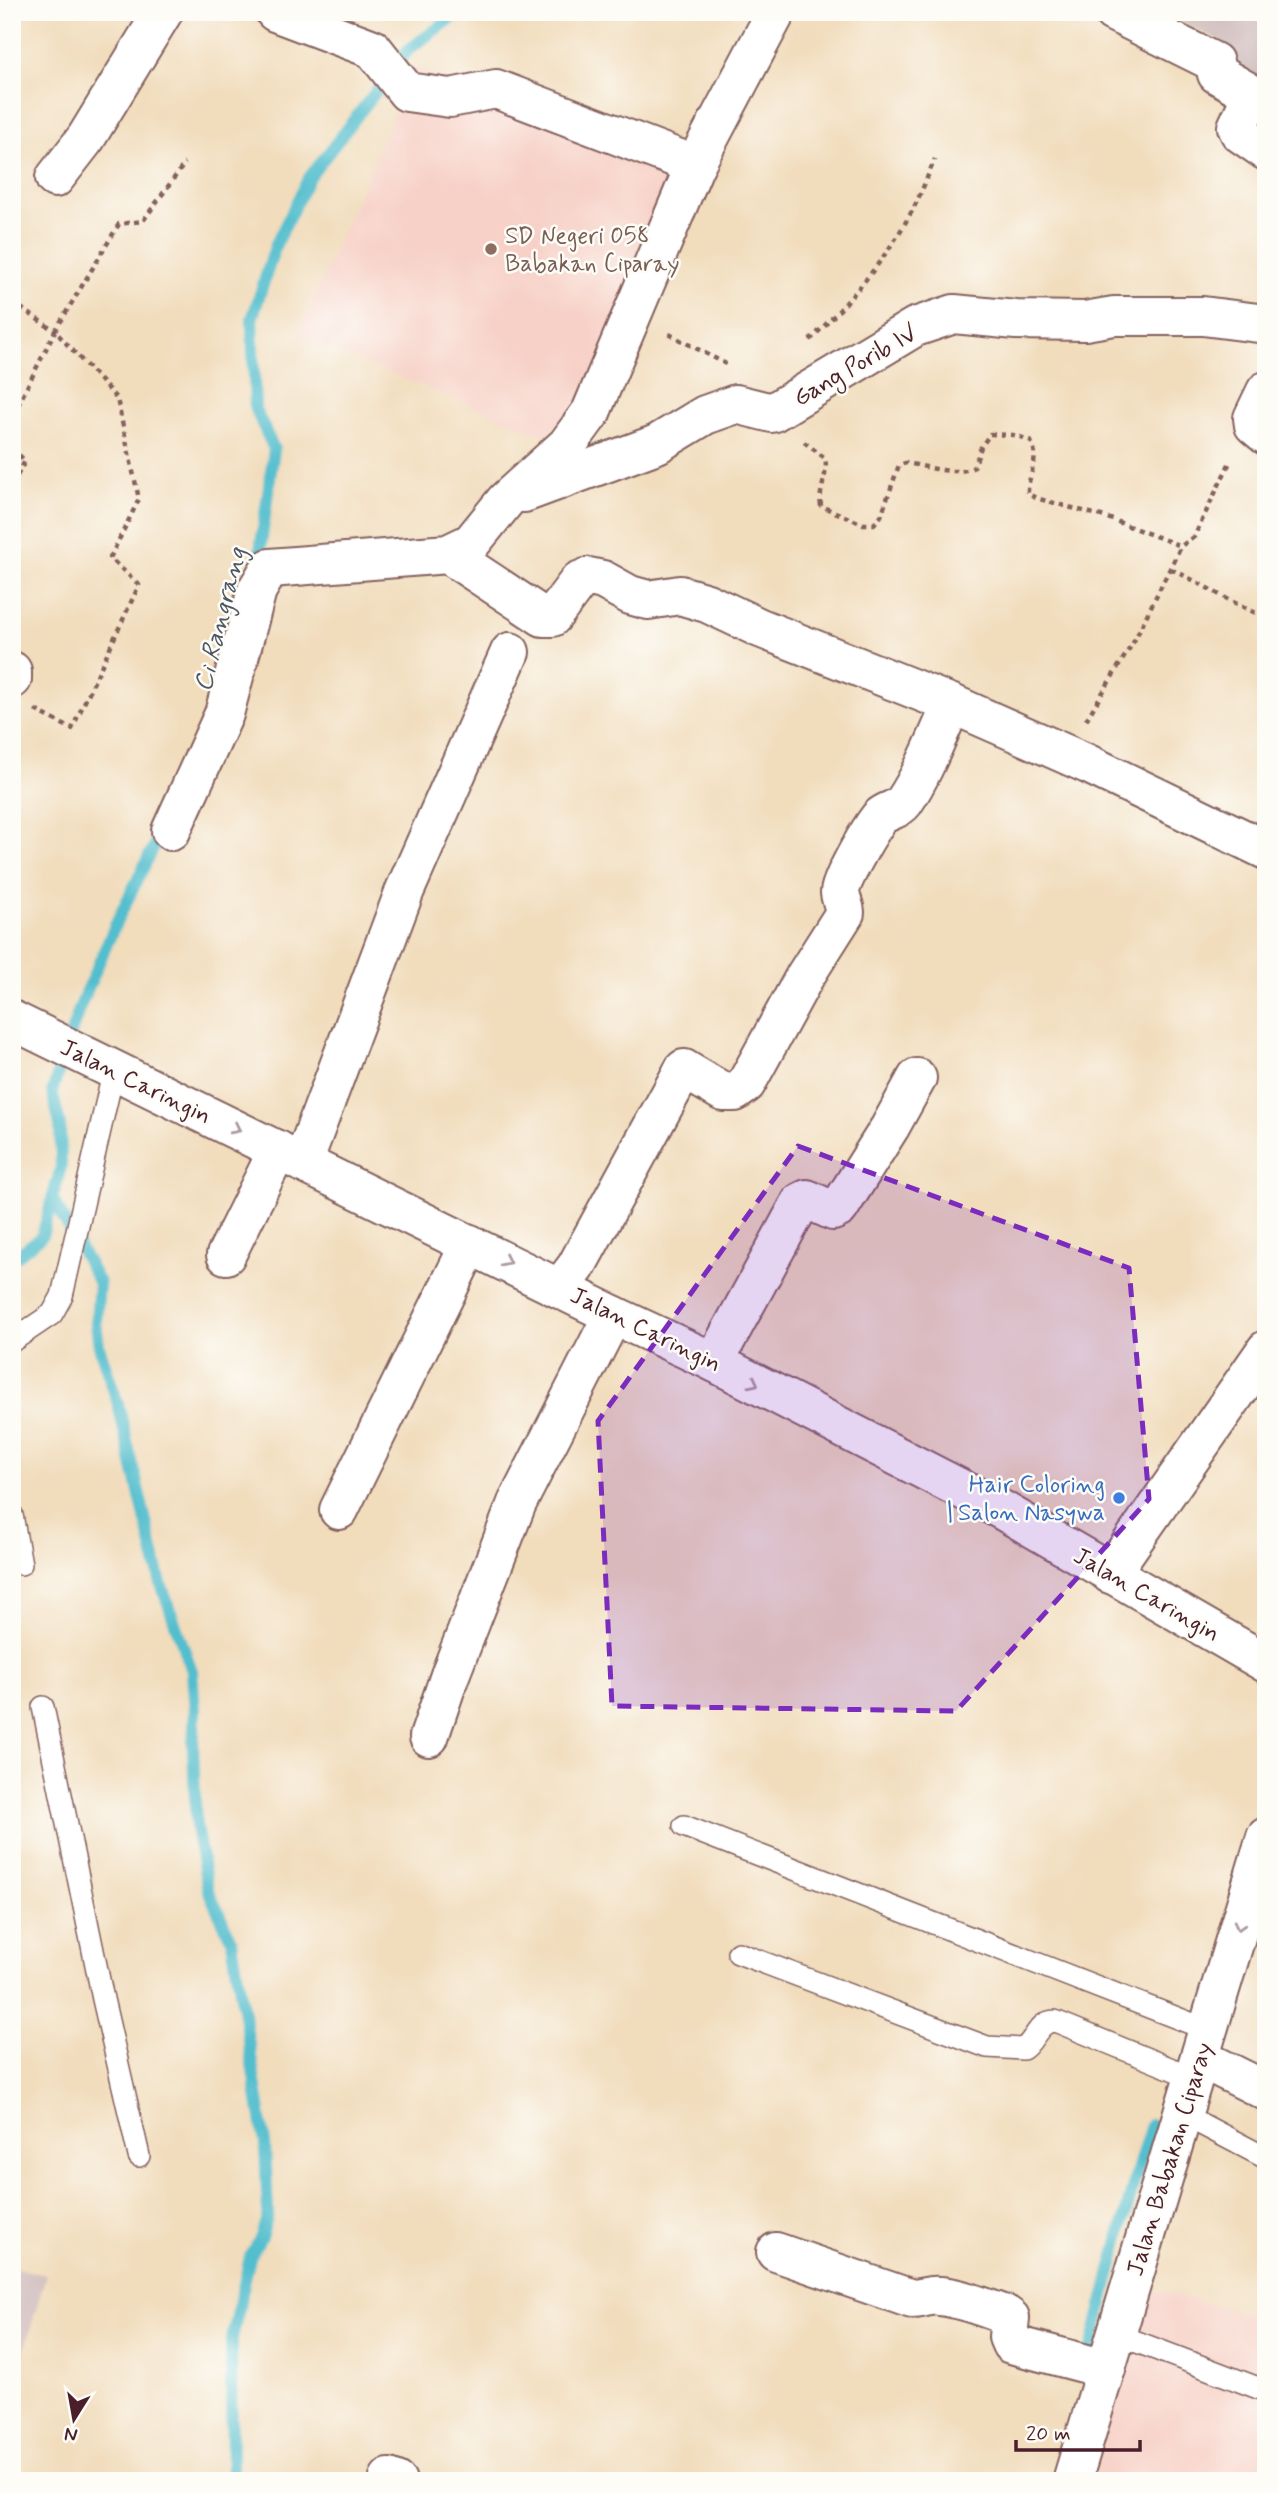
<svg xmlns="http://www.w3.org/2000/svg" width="1278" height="2493" font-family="Mynerve,sans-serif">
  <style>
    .built { fill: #f7d1c7 }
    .industrial { fill: #d2bfc0 }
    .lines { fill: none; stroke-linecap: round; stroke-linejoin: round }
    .stream { stroke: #53bece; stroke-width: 12 }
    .service-casing { stroke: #84615d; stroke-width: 24 }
    .minor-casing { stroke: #84615d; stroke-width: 42 }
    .tertiary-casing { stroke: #84615d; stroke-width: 42 }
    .secondary-casing { stroke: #84615d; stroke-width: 42 }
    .path { stroke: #84615d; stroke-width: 4.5; stroke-dasharray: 5 5; stroke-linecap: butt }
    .service { stroke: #fff; stroke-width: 21 }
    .minor { stroke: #fff; stroke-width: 38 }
    .tertiary { stroke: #fff; stroke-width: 38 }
    .secondary { stroke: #fff; stroke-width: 38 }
    .oneway { stroke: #ae9aa0 }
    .marked { fill: #7b2cbf; fill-opacity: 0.2; stroke: #7b2cbf; stroke-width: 5; stroke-dasharray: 14 9; stroke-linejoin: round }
    .education-dot { fill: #8d6e63; stroke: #fdfcf7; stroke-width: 2.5 }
    .shop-dot { fill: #3f7fe0; stroke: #fdfcf7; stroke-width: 2.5 }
    .labels { text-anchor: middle; stroke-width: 5; stroke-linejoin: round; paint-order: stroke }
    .education-label { font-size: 24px; fill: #785e54; stroke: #fdfcf7; text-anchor: start }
    .street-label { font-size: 24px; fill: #4a1f2b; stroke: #fdfcf7 }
    .shop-label { font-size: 24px; fill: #366cbe; stroke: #fdfcf7; text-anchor: end }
    .water-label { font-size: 26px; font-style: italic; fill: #4d5764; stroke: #fdfcf7 }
  </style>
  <rect width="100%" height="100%" fill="#fdfcf7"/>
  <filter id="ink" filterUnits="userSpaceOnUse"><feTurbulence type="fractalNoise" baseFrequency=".0143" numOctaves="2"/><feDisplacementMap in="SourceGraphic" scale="14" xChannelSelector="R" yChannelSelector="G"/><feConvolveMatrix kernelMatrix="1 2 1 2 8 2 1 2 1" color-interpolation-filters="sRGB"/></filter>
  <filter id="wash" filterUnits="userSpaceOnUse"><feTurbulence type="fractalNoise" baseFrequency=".00686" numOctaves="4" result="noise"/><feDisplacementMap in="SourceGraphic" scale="28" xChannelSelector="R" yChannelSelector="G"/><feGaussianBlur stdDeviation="1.57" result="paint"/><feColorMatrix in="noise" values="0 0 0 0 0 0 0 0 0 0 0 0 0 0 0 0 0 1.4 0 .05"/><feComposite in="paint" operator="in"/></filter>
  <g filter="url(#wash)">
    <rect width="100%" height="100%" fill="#f1dcbb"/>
    <g class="built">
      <path d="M 414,68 L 683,162 L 567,444 L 297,336 Z"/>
      <path d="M 1149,2289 L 1266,2319 L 1266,2481 L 1092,2481 Z"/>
    </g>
    <g class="industrial">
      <path d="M 1183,12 L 1266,12 L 1266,151 L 1250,107 L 1209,72 L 1225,43 L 1179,21 Z"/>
      <path d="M 12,2267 L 46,2275 L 12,2392 Z"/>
    </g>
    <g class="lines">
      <g class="stream">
        <path d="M 258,566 L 274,449 L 255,409 L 252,319 L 276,244 L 308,179 L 409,49 L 460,12"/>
        <path d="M 52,1198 L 99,1283 L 96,1323 L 99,1346 L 118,1404 L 161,1584 L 192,1671 L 195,1711 L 193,1746 L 196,1827 L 208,1890 L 232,1941 L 265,2143 L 268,2214 L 261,2237 L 250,2257 L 231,2343 L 232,2481"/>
        <path d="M 12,1260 L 42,1236 L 61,1167 L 60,1124 L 52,1092 L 79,1009 L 116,923 L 163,828"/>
        <path d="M 1088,2361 L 1136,2174 L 1151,2125"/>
      </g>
    </g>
  </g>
  <g filter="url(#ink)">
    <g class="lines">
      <g class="service-casing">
        <g id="service">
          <path d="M 12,1341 L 52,1314 L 62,1296 L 114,1069"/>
          <path d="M 12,1515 L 21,1564"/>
          <path d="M 43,1707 L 103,1999 L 139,2156"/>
          <path d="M 684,1826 L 1208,2030"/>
          <path d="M 738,1953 L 987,2047 L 1023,2049 C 1035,2041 1038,2021 1055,2021 L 1194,2078"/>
          <path d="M 1182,2114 L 1266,2158"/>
          <path d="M 1116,2334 L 1266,2391"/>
        </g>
      </g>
      <g class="minor-casing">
        <g id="minor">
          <path d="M 275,12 L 373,49 L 407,92 L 450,98 L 496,89 L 695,165"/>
          <path d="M 1113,12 L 1214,62 L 1217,74 L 1250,93 L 1251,97 L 1237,127 L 1240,133 L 1266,151"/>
          <path d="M 55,178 L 86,138 L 163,12"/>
          <path d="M 1266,391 L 1253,418 L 1254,425 L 1266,435"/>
          <path d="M 524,493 L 657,444 L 705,415 L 736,404 L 772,413 L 915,327 L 954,314 L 1016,320 L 1085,321 L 1114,316 L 1203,316 L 1266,324"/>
          <path d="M 448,554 L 543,617 L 552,617 L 579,581 L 589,577 L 603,580 L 630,595 L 648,600 L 680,595 L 707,603 L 760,628 L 952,704 L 1088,764 L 1266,850"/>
          <path d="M 12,671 L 12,679"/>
          <path d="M 171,831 L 224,714 L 257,590 L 270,568 L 448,554 L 471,543 L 506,500 L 567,445 L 591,412 L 695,165 L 776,12"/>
          <path d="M 303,1162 L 405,890 L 510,652"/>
          <path d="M 226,1255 L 278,1150"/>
          <path d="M 560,1288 L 576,1267 L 684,1069 L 723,1092 L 735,1092 L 746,1084 L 805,976 L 845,913 C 845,905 840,899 840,892 C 839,883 873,823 881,816 C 888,810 898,810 904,802 C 923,774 938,735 952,704"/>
          <path d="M 714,1362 L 801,1202 L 807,1199 L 833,1211 L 839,1208 L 890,1127 L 917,1078"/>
          <path d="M 339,1510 L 470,1244"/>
          <path d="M 1110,1574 L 1266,1350"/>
          <path d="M 429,1737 L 450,1675 L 517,1503 L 613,1315"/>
          <path d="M 1200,2058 L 1266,2091"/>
          <path d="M 776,2252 L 912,2299 C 922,2299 930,2294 940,2296 C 962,2298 985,2308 1006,2315 L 1010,2318 L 1008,2337 L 1011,2344 L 1106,2369"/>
          <path d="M 389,2478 L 397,2481"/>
        </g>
      </g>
      <g class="tertiary-casing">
        <path id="tertiary" d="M 1072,2481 L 1266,1837"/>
      </g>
      <g class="secondary-casing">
        <path id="secondary" d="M 12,1020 L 613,1315 L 714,1362 L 1002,1510 L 1266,1663"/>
      </g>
      <g class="path">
        <path d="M 12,302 L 55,331 L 12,417"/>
        <path d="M 669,334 L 726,364"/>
        <path d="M 810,340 C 847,304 883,263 908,218 C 919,200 926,179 935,159"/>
        <path d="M 804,442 L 825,458 C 829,475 818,489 821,506 L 863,524 L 874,524 L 881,516 L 899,465 L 906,463 C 926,466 957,477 974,467 L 981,447 L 990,434 L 1013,435 L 1030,440 C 1042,459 1027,474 1028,494 L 1036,498 L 1105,517 L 1181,546 L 1194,537 L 1231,460"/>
        <path d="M 12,448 L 25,461 L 12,485"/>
        <path d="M 1171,569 C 1203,584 1232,604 1266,617"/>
        <path d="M 35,710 L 72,729 L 139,585 L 110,558 L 139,499 L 117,399 L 55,331 L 119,224 L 143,221 L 185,163"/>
        <path d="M 1086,720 L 1134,641 L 1181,546"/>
      </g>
      <use href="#service" class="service"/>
      <use href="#minor" class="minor"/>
      <use href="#tertiary" class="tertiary"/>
      <use href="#secondary" class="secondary"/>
    </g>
    <defs><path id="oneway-chevron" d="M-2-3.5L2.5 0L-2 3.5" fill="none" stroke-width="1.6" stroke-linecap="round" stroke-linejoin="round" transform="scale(1.75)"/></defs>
    <g class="oneway">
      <use href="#oneway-chevron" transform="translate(236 1129) rotate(26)"/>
      <use href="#oneway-chevron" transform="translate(506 1261) rotate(26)"/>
      <use href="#oneway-chevron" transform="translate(754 1383) rotate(27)"/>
      <use href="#oneway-chevron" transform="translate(1239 1926) rotate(107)"/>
    </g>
  </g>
  <path class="marked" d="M 798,1146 L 1129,1268 L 1149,1499 L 956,1711 L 612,1706 L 598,1421 Z"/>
  <circle class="education-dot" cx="491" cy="249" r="7"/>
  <circle class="shop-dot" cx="1119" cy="1498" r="7"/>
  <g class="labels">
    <g class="education-label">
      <text x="505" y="243">SD Negeri 058<tspan x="505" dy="28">Babakan Ciparay</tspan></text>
    </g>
    <g class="street-label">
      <text transform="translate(855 365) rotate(-30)" y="8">Gang Porib IV</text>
      <text transform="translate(136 1081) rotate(26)" y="8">Jalan Caringin</text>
      <text transform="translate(646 1329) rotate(26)" y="8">Jalan Caringin</text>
      <text transform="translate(1147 1594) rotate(30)" y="8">Jalan Caringin</text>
      <text transform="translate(1169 2159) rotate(-73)" y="8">Jalan Babakan Ciparay</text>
    </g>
    <g class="shop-label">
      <text x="1105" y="1492">Hair Coloring<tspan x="1105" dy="28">| Salon Nasywa</tspan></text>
    </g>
    <g class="water-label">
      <text transform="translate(219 619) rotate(-76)" y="9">Ci Rangrang</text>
    </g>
  </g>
  <rect width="1278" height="2493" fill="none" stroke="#fdfcf7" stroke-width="42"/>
  <g transform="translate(74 2419) rotate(191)" stroke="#fdfcf7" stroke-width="5" paint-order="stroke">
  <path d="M0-5L12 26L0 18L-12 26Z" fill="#4a1f2b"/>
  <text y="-10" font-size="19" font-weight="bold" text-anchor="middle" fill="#4a1f2b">N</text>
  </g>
  <path d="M1016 2440v10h124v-10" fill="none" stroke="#4a1f2b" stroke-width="3.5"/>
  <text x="1026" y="2440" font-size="21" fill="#4a1f2b" stroke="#fdfcf7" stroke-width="5" paint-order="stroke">20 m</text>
</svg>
